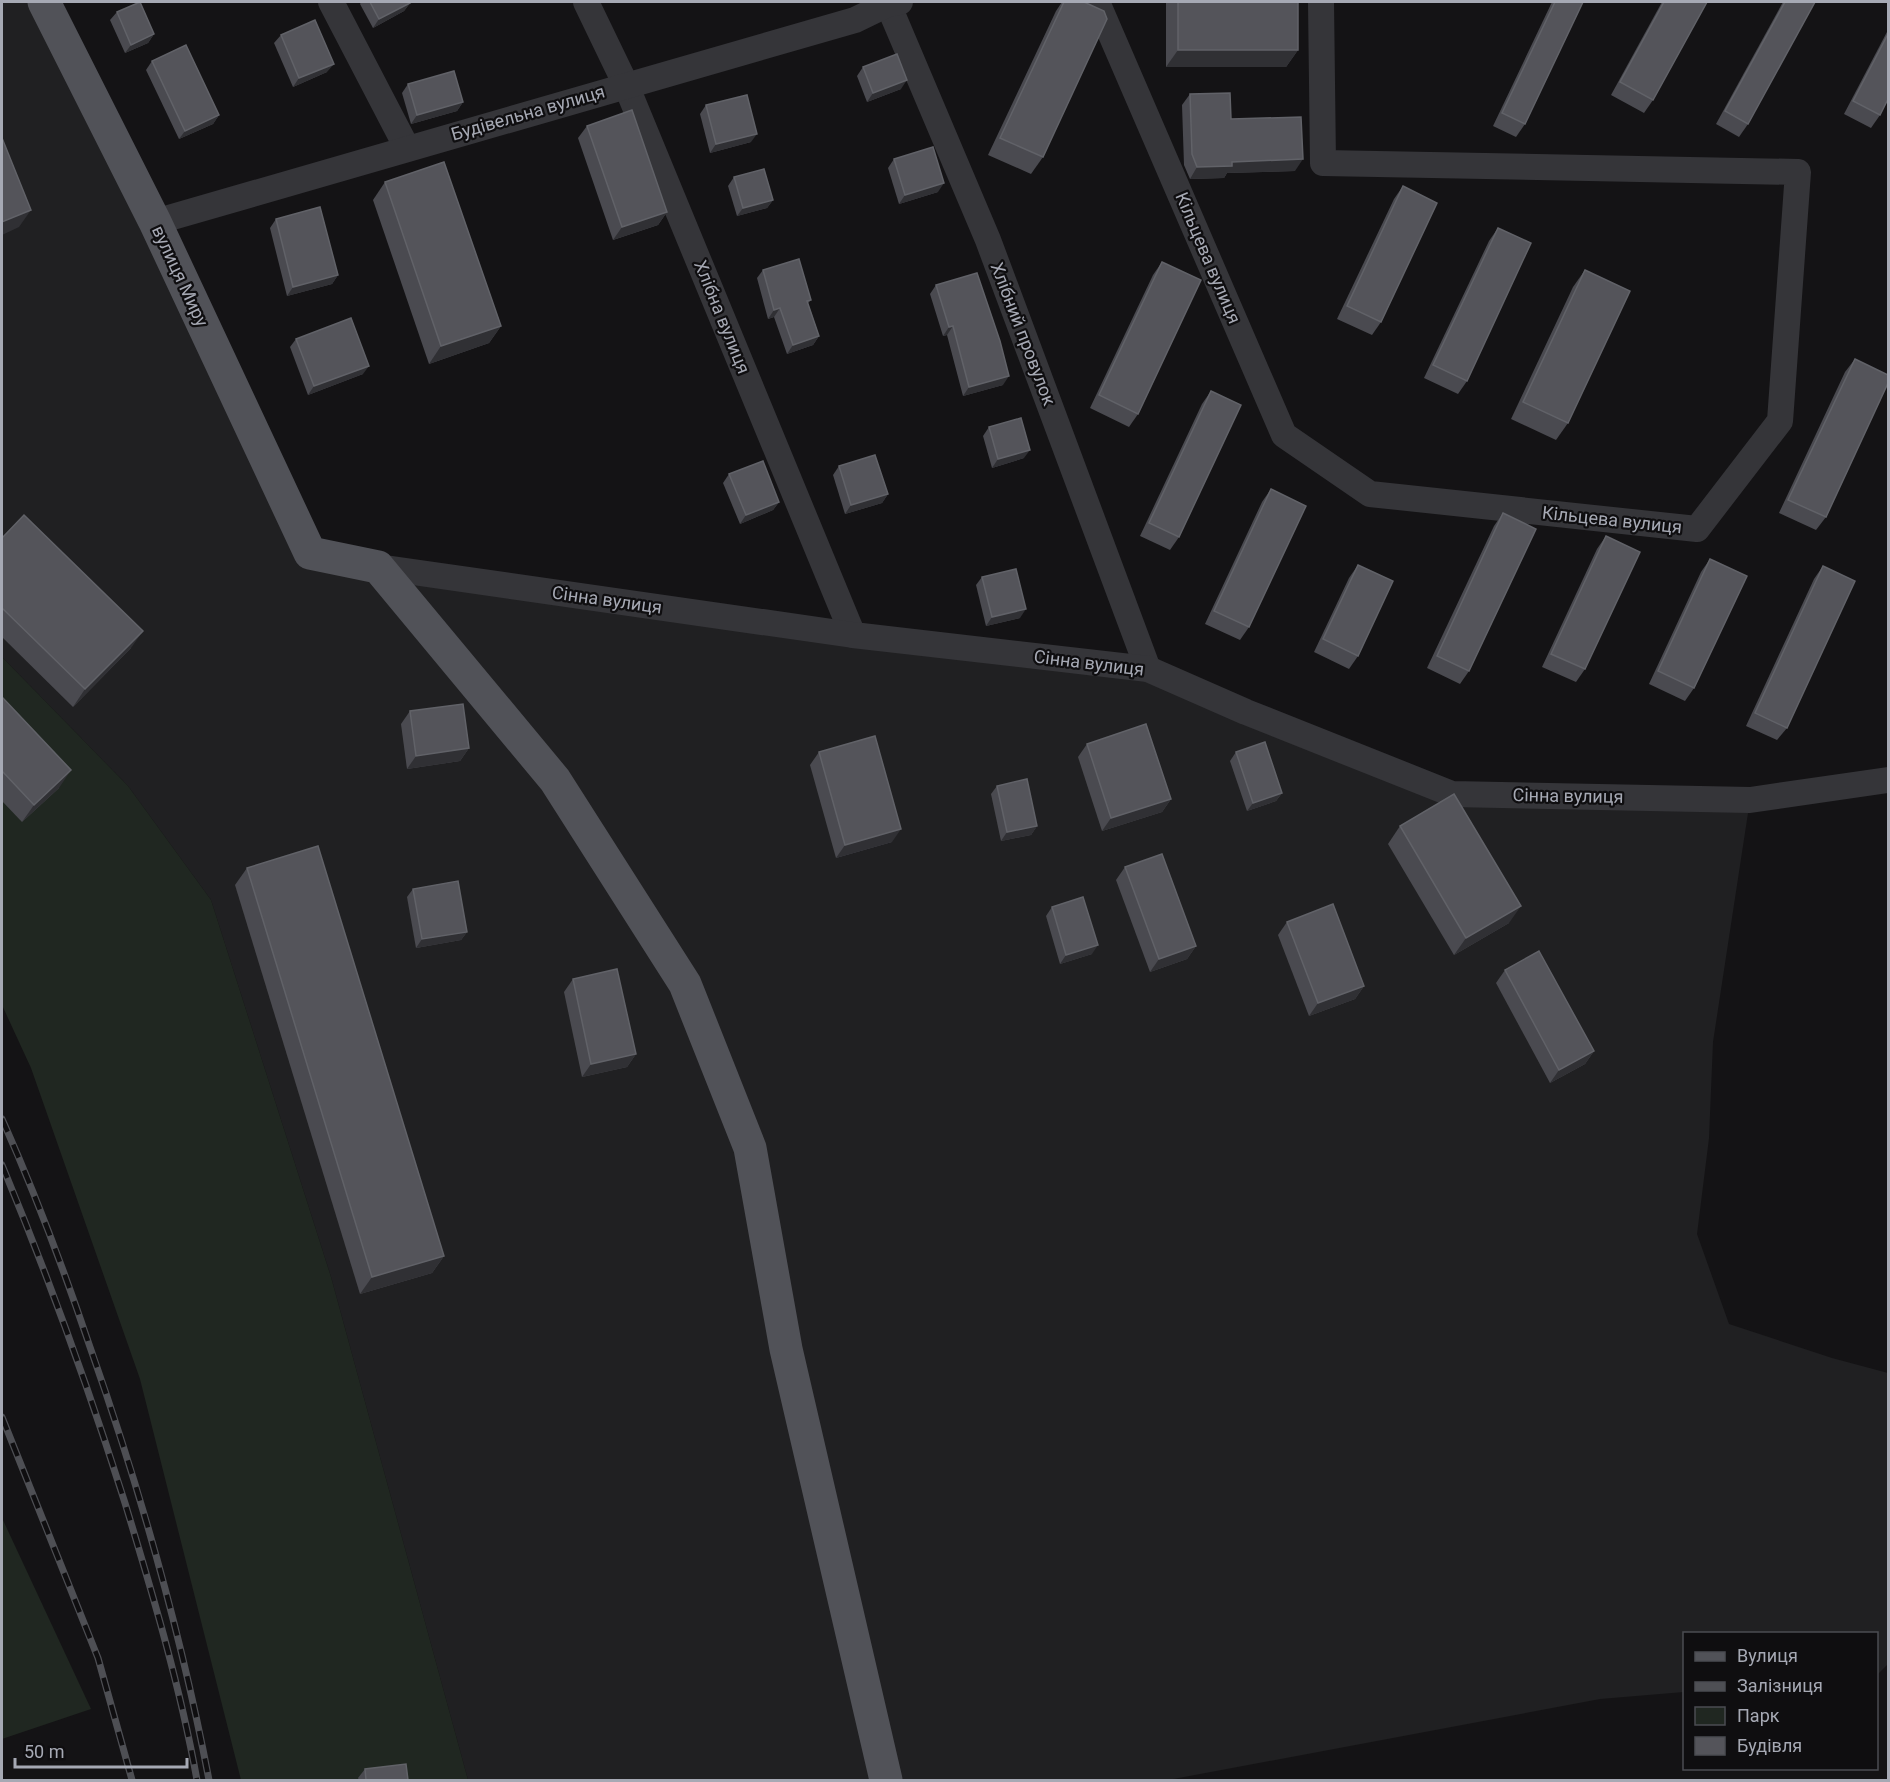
<svg xmlns="http://www.w3.org/2000/svg" width="1890" height="1782" font-family="Roboto,sans-serif">
  <style>
    .built { fill: #202022 }
    .green { fill: #202721 }
    .lines { fill: none; stroke-linecap: round; stroke-linejoin: round }
    .minor { stroke: #353539; stroke-width: 26 }
    .primary { stroke: #515258; stroke-width: 33 }
    .rail-casing { stroke: #4e4f54; stroke-width: 7 }
    .rail { stroke: #0f0e10; stroke-width: 4.5; stroke-dasharray: 14; stroke-linecap: butt }
    .wall { fill: #4a4a50 }
    .shaded-wall { fill: #303034 }
    .building { fill: #54545a; stroke: #616268; stroke-width: 1.5 }
    .labels { text-anchor: middle; stroke-width: 4.5; stroke-linejoin: round; paint-order: stroke }
    .street-label { font-size: 18px; fill: #a6a9b4; stroke: #0f0e10 }
  </style>
  <rect width="100%" height="100%" fill="#141315"/>
  <path class="built" d="M 2,2 L 44,2 L 310,553 L 1148,669 L 1453,794 L 1750,800 L 1713,1042 L 1709,1138 L 1697,1234 L 1729,1324 L 1832,1358 L 1888,1373 L 1888,1664 L 1877,1675 L 1876,1634 L 1684,1634 L 1684,1692 L 1600,1699 L 1168,1780 L 468,1780 L 331,1277 L 211,900 L 128,786 L 2,657 Z"/>
  <g class="green">
    <path d="M 2,657 L 128,786 L 211,900 L 331,1277 L 468,1780 L 241,1780 L 140,1379 L 31,1068 L 2,1005 Z"/>
    <path d="M 2,1518 L 91,1709 L 2,1739 Z"/>
  </g>
  <g class="lines">
    <g class="minor">
      <path d="M 331,2 L 407,148"/>
      <path d="M 586,2 L 626,85 L 853,635"/>
      <path d="M 1097,2 L 1284,435 L 1370,494 L 1697,529 L 1780,421 L 1798,172 L 1323,163 L 1321,2"/>
      <path d="M 888,4 L 988,240 L 1148,669"/>
      <path d="M 155,222 L 855,20 L 888,4 L 900,2"/>
      <path d="M 378,567 L 853,635 L 1148,669 L 1246,712 L 1452,794 L 1750,800 L 1888,780"/>
    </g>
    <path class="primary" d="M 44,2 L 155,222 L 310,553 L 378,567 L 555,780 L 685,984 L 750,1148 L 786,1349 L 886,1780"/>
    <g class="rail-casing">
      <g id="rail">
        <path d="M 2,1119 C 35,1193 64,1270 90,1347 C 140,1489 181,1633 209,1780"/>
        <path d="M 2,1165 C 48,1276 89,1389 125,1503 C 153,1595 180,1686 197,1780"/>
        <path d="M 2,1417 L 98,1658 L 132,1780"/>
      </g>
    </g>
    <use href="#rail" class="rail"/>
  </g>
  <g class="wall">
    <path d="M 361,2 L 409,2 L 410,3 L 404,11 L 373,28 L 360,4 Z"/>
    <path d="M 1062,2 L 1084,2 L 1043,157 L 1031,174 L 988,155 L 1056,11 Z"/>
    <path d="M 1166,2 L 1298,2 L 1298,50 L 1286,67 L 1166,67 Z"/>
    <path d="M 1552,2 L 1583,2 L 1525,124 L 1516,137 L 1493,126 Z"/>
    <path d="M 1662,2 L 1707,2 L 1653,100 L 1644,113 L 1611,95 Z"/>
    <path d="M 1783,2 L 1815,2 L 1748,124 L 1739,137 L 1716,124 Z"/>
    <path d="M 117,12 L 154,34 L 148,43 L 125,53 L 110,20 Z"/>
    <path d="M 1888,30 L 1888,99 L 1880,115 L 1871,128 L 1844,114 Z"/>
    <path d="M 281,35 L 327,72 L 293,87 L 274,43 Z"/>
    <path d="M 152,61 L 219,115 L 213,124 L 179,139 L 146,70 Z"/>
    <path d="M 863,67 L 901,89 L 867,102 L 857,76 Z"/>
    <path d="M 408,84 L 463,102 L 457,111 L 411,124 L 402,93 Z"/>
    <path d="M 1190,94 L 1231,119 L 1295,171 L 1227,173 L 1224,178 L 1190,179 L 1184,165 L 1182,105 Z"/>
    <path d="M 706,105 L 751,142 L 710,153 L 700,114 Z"/>
    <path d="M 587,126 L 667,212 L 658,225 L 613,240 L 578,138 Z"/>
    <path d="M 894,159 L 938,192 L 899,204 L 888,168 Z"/>
    <path d="M 734,177 L 773,200 L 767,208 L 737,216 L 728,186 Z"/>
    <path d="M 385,182 L 501,326 L 489,343 L 429,364 L 373,200 Z"/>
    <path d="M 1403,186 L 1381,322 L 1372,335 L 1337,319 L 1394,199 Z"/>
    <path d="M 276,219 L 338,275 L 332,284 L 287,296 L 270,228 Z"/>
    <path d="M 1498,228 L 1467,381 L 1458,394 L 1424,378 L 1489,241 Z"/>
    <path d="M 1162,262 L 1138,414 L 1129,427 L 1090,408 L 1153,275 Z"/>
    <path d="M 763,270 L 811,300 L 808,303 L 819,336 L 813,345 L 787,354 L 774,317 L 768,319 L 757,278 Z"/>
    <path d="M 1585,270 L 1568,423 L 1556,440 L 1511,419 L 1573,287 Z"/>
    <path d="M 936,285 L 1003,385 L 963,396 L 947,335 L 943,336 L 930,294 Z"/>
    <path d="M 296,339 L 363,374 L 308,395 L 290,347 Z"/>
    <path d="M 1855,359 L 1826,517 L 1816,530 L 1779,513 L 1845,372 Z"/>
    <path d="M 1211,391 L 1179,537 L 1170,550 L 1140,536 L 1202,404 Z"/>
    <path d="M 989,427 L 1024,458 L 992,468 L 983,436 Z"/>
    <path d="M 839,466 L 888,494 L 882,503 L 845,514 L 833,475 Z"/>
    <path d="M 729,474 L 779,502 L 773,510 L 740,524 L 723,483 Z"/>
    <path d="M 1271,489 L 1249,627 L 1240,640 L 1205,624 L 1262,502 Z"/>
    <path d="M 1503,513 L 1469,671 L 1460,684 L 1427,668 L 1494,526 Z"/>
    <path d="M 1606,536 L 1585,669 L 1576,682 L 1542,667 L 1597,549 Z"/>
    <path d="M 2,538 L 131,648 L 73,707 L 2,637 Z"/>
    <path d="M 1710,559 L 1694,688 L 1685,701 L 1649,684 L 1701,572 Z"/>
    <path d="M 1358,565 L 1358,656 L 1349,669 L 1314,652 L 1349,578 Z"/>
    <path d="M 1823,566 L 1787,728 L 1777,740 L 1746,726 L 1814,579 Z"/>
    <path d="M 982,577 L 1020,618 L 986,626 L 976,585 Z"/>
    <path d="M 2,697 L 59,788 L 22,822 L 2,801 Z"/>
    <path d="M 410,711 L 469,748 L 460,761 L 407,769 L 401,724 Z"/>
    <path d="M 1087,744 L 1171,799 L 1162,812 L 1102,831 L 1078,757 Z"/>
    <path d="M 819,752 L 892,842 L 836,858 L 810,765 Z"/>
    <path d="M 1236,752 L 1282,793 L 1276,801 L 1247,811 L 1230,761 Z"/>
    <path d="M 997,786 L 1037,826 L 1031,835 L 1001,841 L 991,794 Z"/>
    <path d="M 1400,826 L 1509,923 L 1454,955 L 1388,844 Z"/>
    <path d="M 1125,867 L 1196,946 L 1187,959 L 1150,972 L 1116,880 Z"/>
    <path d="M 247,868 L 444,1256 L 432,1273 L 360,1294 L 235,885 Z"/>
    <path d="M 413,889 L 467,932 L 461,940 L 416,948 L 407,897 Z"/>
    <path d="M 1052,907 L 1092,954 L 1060,964 L 1046,916 Z"/>
    <path d="M 1287,922 L 1364,986 L 1355,999 L 1309,1016 L 1278,935 Z"/>
    <path d="M 1505,970 L 1594,1051 L 1585,1064 L 1550,1083 L 1496,983 Z"/>
    <path d="M 573,979 L 636,1054 L 627,1067 L 582,1077 L 564,992 Z"/>
    <path d="M 365,1769 L 408,1780 L 359,1780 L 358,1778 Z"/>
  </g>
  <g class="shaded-wall">
    <path d="M 410,3 L 404,11 L 373,28 L 379,19 Z"/>
    <path d="M 154,34 L 148,43 L 125,53 L 131,45 Z"/>
    <path d="M 1178,50 L 1298,50 L 1286,67 L 1166,67 Z"/>
    <path d="M 334,64 L 327,72 L 293,87 L 299,78 Z"/>
    <path d="M 907,80 L 901,89 L 867,102 L 873,93 Z"/>
    <path d="M 463,102 L 457,111 L 411,124 L 417,115 Z"/>
    <path d="M 219,115 L 213,124 L 179,139 L 185,131 Z"/>
    <path d="M 757,134 L 751,142 L 710,153 L 716,144 Z"/>
    <path d="M 1303,159 L 1295,171 L 1227,173 L 1224,178 L 1190,179 L 1197,167 L 1232,162 Z"/>
    <path d="M 944,183 L 938,192 L 899,204 L 905,195 Z"/>
    <path d="M 773,200 L 767,208 L 737,216 L 743,208 Z"/>
    <path d="M 31,210 L 19,227 L 2,235 L 2,222 Z"/>
    <path d="M 667,212 L 658,225 L 613,240 L 622,227 Z"/>
    <path d="M 338,275 L 332,284 L 287,296 L 293,287 Z"/>
    <path d="M 780,308 L 774,317 L 768,319 L 774,310 Z"/>
    <path d="M 501,326 L 489,343 L 429,364 L 441,346 Z"/>
    <path d="M 953,326 L 947,335 L 943,336 L 949,327 Z"/>
    <path d="M 819,336 L 813,345 L 787,354 L 793,345 Z"/>
    <path d="M 369,366 L 363,374 L 308,395 L 314,386 Z"/>
    <path d="M 1009,376 L 1003,385 L 963,396 L 969,387 Z"/>
    <path d="M 1030,450 L 1024,458 L 992,468 L 998,459 Z"/>
    <path d="M 888,494 L 882,503 L 845,514 L 851,505 Z"/>
    <path d="M 779,502 L 773,510 L 740,524 L 746,515 Z"/>
    <path d="M 1026,609 L 1020,618 L 986,626 L 992,617 Z"/>
    <path d="M 143,631 L 131,648 L 73,707 L 85,689 Z"/>
    <path d="M 469,748 L 460,761 L 407,769 L 416,756 Z"/>
    <path d="M 71,770 L 59,788 L 22,822 L 34,805 Z"/>
    <path d="M 1282,793 L 1276,801 L 1247,811 L 1253,803 Z"/>
    <path d="M 1171,799 L 1162,812 L 1102,831 L 1111,818 Z"/>
    <path d="M 1037,826 L 1031,835 L 1001,841 L 1007,832 Z"/>
    <path d="M 901,829 L 892,842 L 836,858 L 845,845 Z"/>
    <path d="M 1521,906 L 1509,923 L 1454,955 L 1466,938 Z"/>
    <path d="M 467,932 L 461,940 L 416,948 L 422,939 Z"/>
    <path d="M 1098,945 L 1092,954 L 1060,964 L 1066,955 Z"/>
    <path d="M 1196,946 L 1187,959 L 1150,972 L 1159,959 Z"/>
    <path d="M 1364,986 L 1355,999 L 1309,1016 L 1318,1003 Z"/>
    <path d="M 1594,1051 L 1585,1064 L 1550,1083 L 1559,1070 Z"/>
    <path d="M 636,1054 L 627,1067 L 582,1077 L 591,1064 Z"/>
    <path d="M 444,1256 L 432,1273 L 360,1294 L 372,1277 Z"/>
  </g>
  <g class="building">
    <path d="M 140,2 L 154,34 L 131,45 L 117,12 Z"/>
    <path d="M 370,2 L 409,2 L 410,3 L 379,19 Z"/>
    <path d="M 1064,2 L 1084,2 L 1104,11 L 1107,19 L 1043,157 L 1000,138 Z"/>
    <rect x="1178" y="2" width="120" height="48"/>
    <path d="M 1555,2 L 1583,2 L 1525,124 L 1502,113 Z"/>
    <path d="M 1664,2 L 1707,2 L 1653,100 L 1620,82 Z"/>
    <path d="M 1785,2 L 1815,2 L 1748,124 L 1725,111 Z"/>
    <path d="M 315,20 L 334,64 L 299,78 L 281,35 Z"/>
    <path d="M 1888,34 L 1888,99 L 1880,115 L 1853,101 Z"/>
    <path d="M 186,45 L 219,115 L 185,131 L 152,61 Z"/>
    <path d="M 897,54 L 907,80 L 873,93 L 863,67 Z"/>
    <path d="M 454,71 L 463,102 L 417,115 L 408,84 Z"/>
    <path d="M 1230,93 L 1231,119 L 1301,117 L 1303,159 L 1232,162 L 1232,166 L 1197,167 L 1192,154 L 1190,94 Z"/>
    <path d="M 747,95 L 757,134 L 716,144 L 706,105 Z"/>
    <path d="M 632,110 L 667,212 L 622,227 L 587,126 Z"/>
    <path d="M 2,138 L 31,210 L 2,222 Z"/>
    <path d="M 933,147 L 944,183 L 905,195 L 894,159 Z"/>
    <path d="M 444,162 L 501,326 L 441,346 L 385,182 Z"/>
    <path d="M 764,169 L 773,200 L 743,208 L 734,177 Z"/>
    <path d="M 1403,186 L 1437,203 L 1381,322 L 1347,306 Z"/>
    <path d="M 320,207 L 338,275 L 293,287 L 276,219 Z"/>
    <path d="M 1498,228 L 1531,243 L 1467,381 L 1433,365 Z"/>
    <path d="M 799,259 L 811,300 L 807,301 L 819,336 L 793,345 L 780,308 L 774,310 L 763,270 Z"/>
    <path d="M 1162,262 L 1201,280 L 1138,414 L 1099,395 Z"/>
    <path d="M 1585,270 L 1630,291 L 1568,423 L 1523,402 Z"/>
    <path d="M 977,273 L 1000,341 L 1009,376 L 969,387 L 953,326 L 949,327 L 936,285 Z"/>
    <path d="M 351,318 L 369,366 L 314,386 L 296,339 Z"/>
    <path d="M 1855,359 L 1888,375 L 1888,383 L 1826,517 L 1788,500 Z"/>
    <path d="M 1211,391 L 1241,405 L 1179,537 L 1149,523 Z"/>
    <path d="M 1021,418 L 1030,450 L 998,459 L 989,427 Z"/>
    <path d="M 875,455 L 888,494 L 851,505 L 839,466 Z"/>
    <path d="M 763,461 L 779,502 L 746,515 L 729,474 Z"/>
    <path d="M 1271,489 L 1306,506 L 1249,627 L 1214,611 Z"/>
    <path d="M 1503,513 L 1536,529 L 1469,671 L 1437,656 Z"/>
    <path d="M 24,515 L 143,631 L 85,689 L 2,608 L 2,538 Z"/>
    <path d="M 1606,536 L 1640,552 L 1585,669 L 1551,654 Z"/>
    <path d="M 1710,559 L 1747,576 L 1694,688 L 1658,671 Z"/>
    <path d="M 1358,565 L 1393,581 L 1358,656 L 1323,639 Z"/>
    <path d="M 1823,566 L 1855,581 L 1787,728 L 1755,713 Z"/>
    <path d="M 1016,569 L 1026,609 L 992,617 L 982,577 Z"/>
    <path d="M 2,697 L 71,770 L 34,805 L 2,771 Z"/>
    <path d="M 463,704 L 469,748 L 416,756 L 410,711 Z"/>
    <path d="M 1146,724 L 1171,799 L 1111,818 L 1087,744 Z"/>
    <path d="M 875,736 L 901,829 L 845,845 L 819,752 Z"/>
    <path d="M 1265,742 L 1282,793 L 1253,803 L 1236,752 Z"/>
    <path d="M 1027,779 L 1037,826 L 1007,832 L 997,786 Z"/>
    <path d="M 1454,794 L 1521,906 L 1466,938 L 1400,826 Z"/>
    <path d="M 318,846 L 444,1256 L 372,1277 L 247,868 Z"/>
    <path d="M 1162,854 L 1196,946 L 1159,959 L 1125,867 Z"/>
    <path d="M 458,881 L 467,932 L 422,939 L 413,889 Z"/>
    <path d="M 1083,897 L 1098,945 L 1066,955 L 1052,907 Z"/>
    <path d="M 1333,904 L 1364,986 L 1318,1003 L 1287,922 Z"/>
    <path d="M 1539,951 L 1594,1051 L 1559,1070 L 1505,970 Z"/>
    <path d="M 617,969 L 636,1054 L 591,1064 L 573,979 Z"/>
    <path d="M 406,1764 L 408,1780 L 366,1780 L 365,1769 Z"/>
  </g>
  <g class="labels">
    <g class="street-label">
      <text transform="translate(528 113) rotate(-16)" y="6">Будівельна вулиця</text>
      <text transform="translate(1208 258) rotate(67)" y="6">Кільцева вулиця</text>
      <text transform="translate(180 276) rotate(65)" y="6">вулиця Миру</text>
      <text transform="translate(722 317) rotate(68)" y="6">Хлібна вулиця</text>
      <text transform="translate(1023 334) rotate(69)" y="6">Хлібний провулок</text>
      <text transform="translate(1612 520) rotate(6)" y="6">Кільцева вулиця</text>
      <text transform="translate(607 600) rotate(8)" y="6">Сінна вулиця</text>
      <text transform="translate(1089 663) rotate(7)" y="6">Сінна вулиця</text>
      <text transform="translate(1568 796) rotate(1)" y="6">Сінна вулиця</text>
    </g>
  </g>
  <rect width="1890" height="1782" fill="none" stroke="#a6a9b4" stroke-width="6"/>
  <rect x="1683" y="1632" width="195" height="138" fill="#0f0e10" stroke="#4b4c52" stroke-width="1.5"/>
  <rect x="1695" y="1652" width="30" height="9" fill="#515258" stroke="#4b4c52" stroke-width="1.5"/>
  <text x="1737" y="1662" font-size="18" fill="#a6a9b4">Вулиця</text>
  <rect x="1695" y="1682" width="30" height="9" fill="#4e4f54" stroke="#4b4c52" stroke-width="1.5"/>
  <text x="1737" y="1692" font-size="18" fill="#a6a9b4">Залізниця</text>
  <rect x="1695" y="1707" width="30" height="18" fill="#202721" stroke="#4b4c52" stroke-width="1.5"/>
  <text x="1737" y="1722" font-size="18" fill="#a6a9b4">Парк</text>
  <rect x="1695" y="1737" width="30" height="18" fill="#54545a" stroke="#4b4c52" stroke-width="1.5"/>
  <text x="1737" y="1752" font-size="18" fill="#a6a9b4">Будівля</text>
  <path d="M15 1758v9h172v-9" fill="none" stroke="#a6a9b4" stroke-width="3"/>
  <text x="24" y="1758" font-size="18" fill="#a6a9b4" stroke="#0f0e10" stroke-width="4.5" paint-order="stroke">50 m</text>
</svg>
